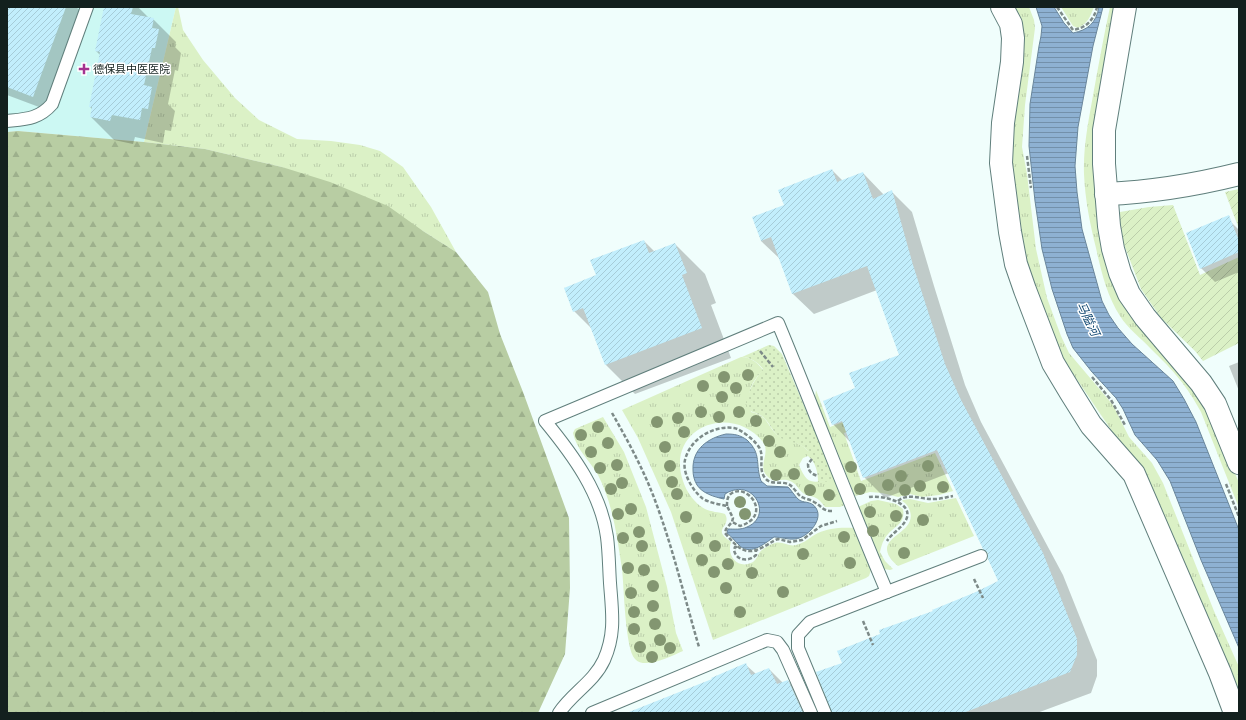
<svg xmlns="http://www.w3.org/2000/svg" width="1246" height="720" font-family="'Open Sans','Noto Sans SC',sans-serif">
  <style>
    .built { fill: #ccf8f3 }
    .grass { fill: url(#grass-tufts) }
    .forest { fill: url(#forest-firs) }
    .park { fill: url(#park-dots) }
    .garden { fill: url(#garden-furrows) }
    .water { fill: url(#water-rules); stroke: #69869c }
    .shadow { fill: #0003 }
    .building { fill: url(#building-hatch) }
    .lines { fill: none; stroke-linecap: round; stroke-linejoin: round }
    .lane-casing { stroke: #607f7c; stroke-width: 14 }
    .street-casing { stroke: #607f7c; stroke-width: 24 }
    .path { stroke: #7d8a88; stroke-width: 2.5; stroke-dasharray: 4 2; stroke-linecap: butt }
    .lane { stroke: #fff; stroke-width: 12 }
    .street { stroke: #fff; stroke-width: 22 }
    .tree { fill: #839671 }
    .poi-dot { fill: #a4338f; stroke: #fff; stroke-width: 1.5 }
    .labels { text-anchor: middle; stroke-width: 3; stroke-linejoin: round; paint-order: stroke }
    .poi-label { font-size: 11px; fill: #13201e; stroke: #fff; text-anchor: start }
    .water-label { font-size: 12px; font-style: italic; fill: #0b436e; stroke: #fff }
  </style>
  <defs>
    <pattern id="grass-tufts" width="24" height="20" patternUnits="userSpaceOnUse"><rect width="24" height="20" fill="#dbf1c6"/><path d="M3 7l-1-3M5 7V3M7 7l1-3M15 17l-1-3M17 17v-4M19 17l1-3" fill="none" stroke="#bbceaa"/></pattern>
    <pattern id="forest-firs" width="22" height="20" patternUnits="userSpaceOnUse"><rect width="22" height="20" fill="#b8cda3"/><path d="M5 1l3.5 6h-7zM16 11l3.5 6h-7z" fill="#9db08c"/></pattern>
    <pattern id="park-dots" width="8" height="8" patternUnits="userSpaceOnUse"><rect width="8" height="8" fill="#dbf1c6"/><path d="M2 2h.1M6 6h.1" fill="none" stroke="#bbceaa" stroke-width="1.8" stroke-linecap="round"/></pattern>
    <pattern id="garden-furrows" width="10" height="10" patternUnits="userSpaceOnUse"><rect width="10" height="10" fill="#dbf1c6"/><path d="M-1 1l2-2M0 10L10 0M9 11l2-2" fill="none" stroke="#bbceaa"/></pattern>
    <pattern id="water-rules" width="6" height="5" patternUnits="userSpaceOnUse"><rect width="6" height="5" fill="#8eb1d2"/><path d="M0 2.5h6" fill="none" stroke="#7390aa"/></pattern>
    <pattern id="building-hatch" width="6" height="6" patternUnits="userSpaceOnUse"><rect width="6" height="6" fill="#c2eefc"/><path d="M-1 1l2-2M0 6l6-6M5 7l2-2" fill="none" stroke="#a6ccd8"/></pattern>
  </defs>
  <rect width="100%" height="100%" fill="#f0fefc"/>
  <path class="built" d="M 7,7 L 176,7 L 144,142 L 18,131 L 7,132 Z"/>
  <g class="grass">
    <path d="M 176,7 L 178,7 L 183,30 L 203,60 L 235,98 L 259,120 L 297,139 L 331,141 L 360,145 L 380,151 L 403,167 L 431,207 L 456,252 L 423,231 L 282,167 L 205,149 L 144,142 Z"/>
    <path d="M 1014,7 L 1029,7 L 1034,20 L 1035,28 L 1025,105 L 1022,147 L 1027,174 L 1036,249 L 1047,298 L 1061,336 L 1069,353 L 1113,405 L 1129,437 L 1152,463 L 1163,483 L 1214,611 L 1239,667 L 1239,696 L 1120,443 L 1061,356 L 1029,274 L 1013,186 L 1012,149 Z"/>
    <path d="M 1061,7 L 1094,7 C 1090,17 1088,23 1078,28 L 1073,26 Z"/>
    <path d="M 1110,7 L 1117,7 L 1101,226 L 1209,410 L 1239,483 L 1239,508 L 1201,412 C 1187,386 1173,370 1151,349 C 1141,338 1128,329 1120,316 C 1107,296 1101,271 1096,248 C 1090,224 1085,199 1084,174 C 1083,146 1089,118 1094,90 C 1099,62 1104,35 1110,7 Z"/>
    <path d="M 741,357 C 751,357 758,363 763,370 C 748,387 748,390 751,412 C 769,415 768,430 780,437 C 790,442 801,442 808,451 L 808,456 L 803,458 L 799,465 C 809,490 815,479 836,481 L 845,505 L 840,507 L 825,507 C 822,503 819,499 814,497 C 810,495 806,496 803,493 C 798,489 796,483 790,481 C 782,477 774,484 767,476 C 757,466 771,453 763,442 C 731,402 665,428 683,481 C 686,491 695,504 705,509 C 711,512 719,512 725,514 C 731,524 718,528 723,535 C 725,538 729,540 731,542 C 726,557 739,570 753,562 C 757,559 757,556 760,552 C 762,549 771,544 775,543 C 783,541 789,547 796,545 C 805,543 810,537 818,533 C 828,528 842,527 854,528 L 871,570 L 869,576 L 866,578 L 713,640 L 671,512 L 638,438 L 622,410 Z"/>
    <path d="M 816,390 L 830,427 L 859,416 L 876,421 L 844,433 L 861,481 L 935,453 L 953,491 L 939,495 L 922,497 L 910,494 L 898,497 L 882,493 L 870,492 L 855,496 L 815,398 Z"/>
    <path d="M 603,417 L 624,452 L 646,507 L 667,587 L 676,633 L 683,651 C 671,656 645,670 635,659 C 625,649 624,586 622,569 C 617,537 613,504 598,475 C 590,461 576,449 573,433 L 575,429 Z"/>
    <path d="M 956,498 L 974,536 L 898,566 C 893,562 888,557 887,550 C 886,535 916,531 910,511 C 908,506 907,504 902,501 L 903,500 L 910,499 L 928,503 Z"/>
    <path d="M 878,500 L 896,504 L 903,509 C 906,526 891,526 884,540 C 882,543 881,548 880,552 L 885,561 L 893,569 L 890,570 L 884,569 L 881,564 L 858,507 L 871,501 Z"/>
  </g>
  <path class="forest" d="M 18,131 L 144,142 L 205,149 L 282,167 L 330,182 L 388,206 L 423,231 L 456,252 L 488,292 L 500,334 L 523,392 L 569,518 L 570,588 L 565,654 L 538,713 L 7,713 L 7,132 Z"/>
  <path class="park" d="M 769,345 L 774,346 L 782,354 L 836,481 L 818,482 C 818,473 816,462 808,456 L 808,451 C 801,442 791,443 781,438 C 773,433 770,423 763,417 C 755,410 748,415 746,402 C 749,398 748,395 750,390 C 753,382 758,376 763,369 C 758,363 751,357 742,357 Z"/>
  <g class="garden">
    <path d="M 1239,189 L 1239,229 L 1225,192 Z"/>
    <path d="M 1173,205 L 1200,275 L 1239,257 L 1239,343 L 1203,361 L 1195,351 L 1161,318 L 1141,289 L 1123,242 L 1117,215 L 1120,212 L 1149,207 Z"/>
  </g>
  <g class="water">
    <path d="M 1036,7 L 1054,7 L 1064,23 L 1073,33 C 1088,30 1096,23 1099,7 L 1103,7 L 1093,46 L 1078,127 L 1075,166 L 1077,192 L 1082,229 L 1102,301 L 1109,315 L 1118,328 L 1132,344 L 1173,381 L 1184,399 L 1196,422 L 1239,530 L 1239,648 L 1201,560 L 1170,481 L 1157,460 L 1135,435 L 1123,409 L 1116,398 L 1092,372 L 1073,348 L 1067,334 L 1052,289 L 1042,249 L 1035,201 L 1029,146 L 1030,104 L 1039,46 L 1041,36 L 1042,26 Z"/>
    <path d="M 726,434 C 735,434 740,435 747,440 C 762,454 755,464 761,481 L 767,486 L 788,487 C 792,491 794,495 798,499 C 803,504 811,500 816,508 C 824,520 807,538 795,539 C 788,540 781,537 774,537 C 764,544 749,557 738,544 C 734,540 731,536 727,533 L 728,529 C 734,529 741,530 747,527 C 774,516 753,476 725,494 L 724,499 C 714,497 702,493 697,485 C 694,480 693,475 693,470 C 692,449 708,438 726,434 Z"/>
  </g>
  <g class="shadow">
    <path d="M 7,7 L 76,7 L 83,13 L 47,110 L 7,95 Z"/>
    <path d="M 105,7 L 138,7 L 150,19 L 153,19 L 176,42 L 175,47 L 181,53 L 178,71 L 175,70 L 168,104 L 175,111 L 171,131 L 165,130 L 163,143 L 135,137 L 133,144 L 114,140 L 91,117 L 93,110 L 90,107 L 100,55 L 96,51 Z"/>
    <path d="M 832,170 L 843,181 L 863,173 L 884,195 L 892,192 L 912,212 L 934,286 L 965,385 L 981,422 L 1063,575 L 1097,660 L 1097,676 L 1091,693 L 1037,713 L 833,713 L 843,663 L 934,611 L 999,582 L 989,553 L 949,473 L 885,498 L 864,477 L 851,443 L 833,424 L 856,389 L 900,355 L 877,290 L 814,314 L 793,294 L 780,259 L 761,241 L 785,205 Z"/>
    <path d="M 1226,217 L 1239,230 L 1239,272 L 1215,282 L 1201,268 Z"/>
    <path d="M 644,241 L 655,252 L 675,244 L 705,274 L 716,303 L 711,305 L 731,358 L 635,394 L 606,365 L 593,330 L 574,311 L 597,276 Z"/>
    <path d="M 1239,362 L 1239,391 L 1229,366 Z"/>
    <path d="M 746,665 L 756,674 L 769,669 L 783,683 L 788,681 L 808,701 L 813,713 L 630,713 L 713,680 Z"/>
  </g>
  <g class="building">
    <path d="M 7,7 L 66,7 L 33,97 L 7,87 Z"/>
    <path d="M 104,7 L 133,7 L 131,14 L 154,18 L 152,28 L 159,29 L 155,48 L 152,48 L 144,85 L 152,87 L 148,109 L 142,108 L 140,120 L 112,115 L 110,121 L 90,117 L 92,107 L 89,107 L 100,52 L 95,51 Z"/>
    <path d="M 832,169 L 837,182 L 863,172 L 873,199 L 892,190 L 913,265 L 945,364 L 961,400 L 1043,553 L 1077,639 L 1077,655 L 1070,672 L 963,713 L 832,713 L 816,672 L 842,663 L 837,651 L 880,634 L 879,630 L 933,611 L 932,610 L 976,592 L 998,581 L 988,559 L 988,553 L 983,549 L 937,450 L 863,478 L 842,421 L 832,425 L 823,401 L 855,388 L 849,373 L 899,355 L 867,266 L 792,294 L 771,237 L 761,241 L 752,217 L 784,205 L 778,190 Z"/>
    <path d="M 1229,215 L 1239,241 L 1239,252 L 1200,269 L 1186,233 Z"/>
    <path d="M 644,240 L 649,253 L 675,243 L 687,273 L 682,275 L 702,328 L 605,365 L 583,308 L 573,312 L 564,288 L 596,275 L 590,260 Z"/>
    <path d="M 746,663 L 751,675 L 769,668 L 777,684 L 788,680 L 803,713 L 629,713 L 629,712 L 712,679 L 711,678 Z"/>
  </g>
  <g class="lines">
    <g class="lane-casing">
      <g id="lane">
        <path d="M 7,121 C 26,119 39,119 52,104 L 87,7"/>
        <path d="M 887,592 L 981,556"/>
        <path d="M 559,713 C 571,694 594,682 604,660 C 616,633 612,611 610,583 C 609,568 609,552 607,537 C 601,493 573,455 545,421 L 778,323 C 815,412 849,503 887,592 L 810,622 L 798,635 L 798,648 L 825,713"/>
        <path d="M 592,713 L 767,640 L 777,642 L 783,650 L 811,713"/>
      </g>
    </g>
    <g class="street-casing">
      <g id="street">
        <path d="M 1002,7 L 1011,24 L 1013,38 L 1012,62 L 1003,123 L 1001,163 L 1010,232 L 1016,264 L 1025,290 L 1053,363 L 1071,393 L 1091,425 L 1134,474 L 1220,673 L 1235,713"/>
        <path d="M 1125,7 L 1104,130 L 1104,164 L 1109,226 L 1113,249 L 1120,273 L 1129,294 L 1145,317 L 1201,383 L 1215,404 L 1239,463"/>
        <path d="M 1106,194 C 1152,192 1195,185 1239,174"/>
      </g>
    </g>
    <g class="path">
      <path d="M 1057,7 L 1073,30 C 1086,28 1094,20 1097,7"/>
      <path d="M 1027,156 L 1031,188"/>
      <path d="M 760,351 L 773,367"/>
      <path d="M 1092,377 L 1111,400 L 1125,425"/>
      <path d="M 612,413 C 627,439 642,467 653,495 C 672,544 684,596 699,647"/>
      <path d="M 812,459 L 808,464 C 808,471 811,474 818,476"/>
      <path d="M 1226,484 L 1239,517"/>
      <path d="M 869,497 C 881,495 915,502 906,520 C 901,529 892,533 887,541"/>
      <path d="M 898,501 C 908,492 922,500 934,499 C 941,499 947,497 953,496"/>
      <path d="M 727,506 C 727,501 727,496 732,493 C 748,483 773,516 740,526 L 732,522"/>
      <path d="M 832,511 C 822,511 822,506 814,502 C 810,499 804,499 800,496 C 797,493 794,488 790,485 C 782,480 771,486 765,478 C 758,469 764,458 760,449 C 757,442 741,429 734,428 C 713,425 690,439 685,460 C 682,472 692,490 702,498 C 709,503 719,504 727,506 L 733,518 L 732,522 L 726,529 L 725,533 C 737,547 745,557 763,547 C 768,545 772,541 778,539 L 790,542 L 802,540 L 821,526 L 837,521"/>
      <path d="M 737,547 L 735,547 L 734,550 C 736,561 749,562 756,555 L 756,551"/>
      <path d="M 974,579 L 983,598"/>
      <path d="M 863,621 L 873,645"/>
    </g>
    <use href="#lane" class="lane"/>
    <use href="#street" class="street"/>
  </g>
  <g class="tree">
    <circle cx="748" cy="375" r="6"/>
    <circle cx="724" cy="377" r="6"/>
    <circle cx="703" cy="386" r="6"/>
    <circle cx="736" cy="388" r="6"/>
    <circle cx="722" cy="397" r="6"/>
    <circle cx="701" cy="412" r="6"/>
    <circle cx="739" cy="412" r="6"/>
    <circle cx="719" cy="417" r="6"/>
    <circle cx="678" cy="418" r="6"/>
    <circle cx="756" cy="421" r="6"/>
    <circle cx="657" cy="422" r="6"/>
    <circle cx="598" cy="427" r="6"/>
    <circle cx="684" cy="432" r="6"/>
    <circle cx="581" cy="435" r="6"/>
    <circle cx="769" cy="441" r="6"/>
    <circle cx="608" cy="443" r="6"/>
    <circle cx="665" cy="447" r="6"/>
    <circle cx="591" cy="452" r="6"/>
    <circle cx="780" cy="452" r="6"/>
    <circle cx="617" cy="465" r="6"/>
    <circle cx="670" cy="466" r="6"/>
    <circle cx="928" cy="466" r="6"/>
    <circle cx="851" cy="467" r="6"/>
    <circle cx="600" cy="468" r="6"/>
    <circle cx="794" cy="474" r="6"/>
    <circle cx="776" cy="475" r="6"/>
    <circle cx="901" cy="476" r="6"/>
    <circle cx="672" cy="482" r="6"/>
    <circle cx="622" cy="483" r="6"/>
    <circle cx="888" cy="485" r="6"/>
    <circle cx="920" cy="486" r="6"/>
    <circle cx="943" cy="487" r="6"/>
    <circle cx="611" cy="489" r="6"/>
    <circle cx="860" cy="489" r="6"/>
    <circle cx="810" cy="490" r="6"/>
    <circle cx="905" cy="490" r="6"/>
    <circle cx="677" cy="494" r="6"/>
    <circle cx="829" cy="495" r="6"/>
    <circle cx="740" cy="502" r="6"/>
    <circle cx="631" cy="509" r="6"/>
    <circle cx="870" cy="512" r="6"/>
    <circle cx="618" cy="514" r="6"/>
    <circle cx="745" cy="514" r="6"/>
    <circle cx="896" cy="516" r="6"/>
    <circle cx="686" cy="517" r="6"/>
    <circle cx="923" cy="520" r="6"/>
    <circle cx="873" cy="531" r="6"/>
    <circle cx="639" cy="532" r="6"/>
    <circle cx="844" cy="537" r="6"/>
    <circle cx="623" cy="538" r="6"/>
    <circle cx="697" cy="538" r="6"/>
    <circle cx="642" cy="546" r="6"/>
    <circle cx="715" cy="546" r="6"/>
    <circle cx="904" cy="553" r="6"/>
    <circle cx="803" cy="554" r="6"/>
    <circle cx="702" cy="560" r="6"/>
    <circle cx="850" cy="563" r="6"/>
    <circle cx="728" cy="564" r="6"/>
    <circle cx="628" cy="568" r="6"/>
    <circle cx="644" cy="570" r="6"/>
    <circle cx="714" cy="572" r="6"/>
    <circle cx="752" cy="573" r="6"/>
    <circle cx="653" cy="586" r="6"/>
    <circle cx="726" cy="588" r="6"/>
    <circle cx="783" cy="592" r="6"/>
    <circle cx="631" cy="593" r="6"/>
    <circle cx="653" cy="606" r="6"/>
    <circle cx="634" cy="612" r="6"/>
    <circle cx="740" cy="612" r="6"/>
    <circle cx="655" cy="624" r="6"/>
    <circle cx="634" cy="629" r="6"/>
    <circle cx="660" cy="640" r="6"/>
    <circle cx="640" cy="647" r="6"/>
    <circle cx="670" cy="648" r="6"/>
    <circle cx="652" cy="657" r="6"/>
  </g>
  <path class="poi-dot" d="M82 63h4v4h4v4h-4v4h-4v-4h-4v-4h4z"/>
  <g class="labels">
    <g class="poi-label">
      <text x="93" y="73">德保县中医医院</text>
    </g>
    <g class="water-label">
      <text transform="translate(1088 319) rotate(64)" y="4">马隘河</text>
    </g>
  </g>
  <rect width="1246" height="720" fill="none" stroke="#13201e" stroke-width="16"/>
</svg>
